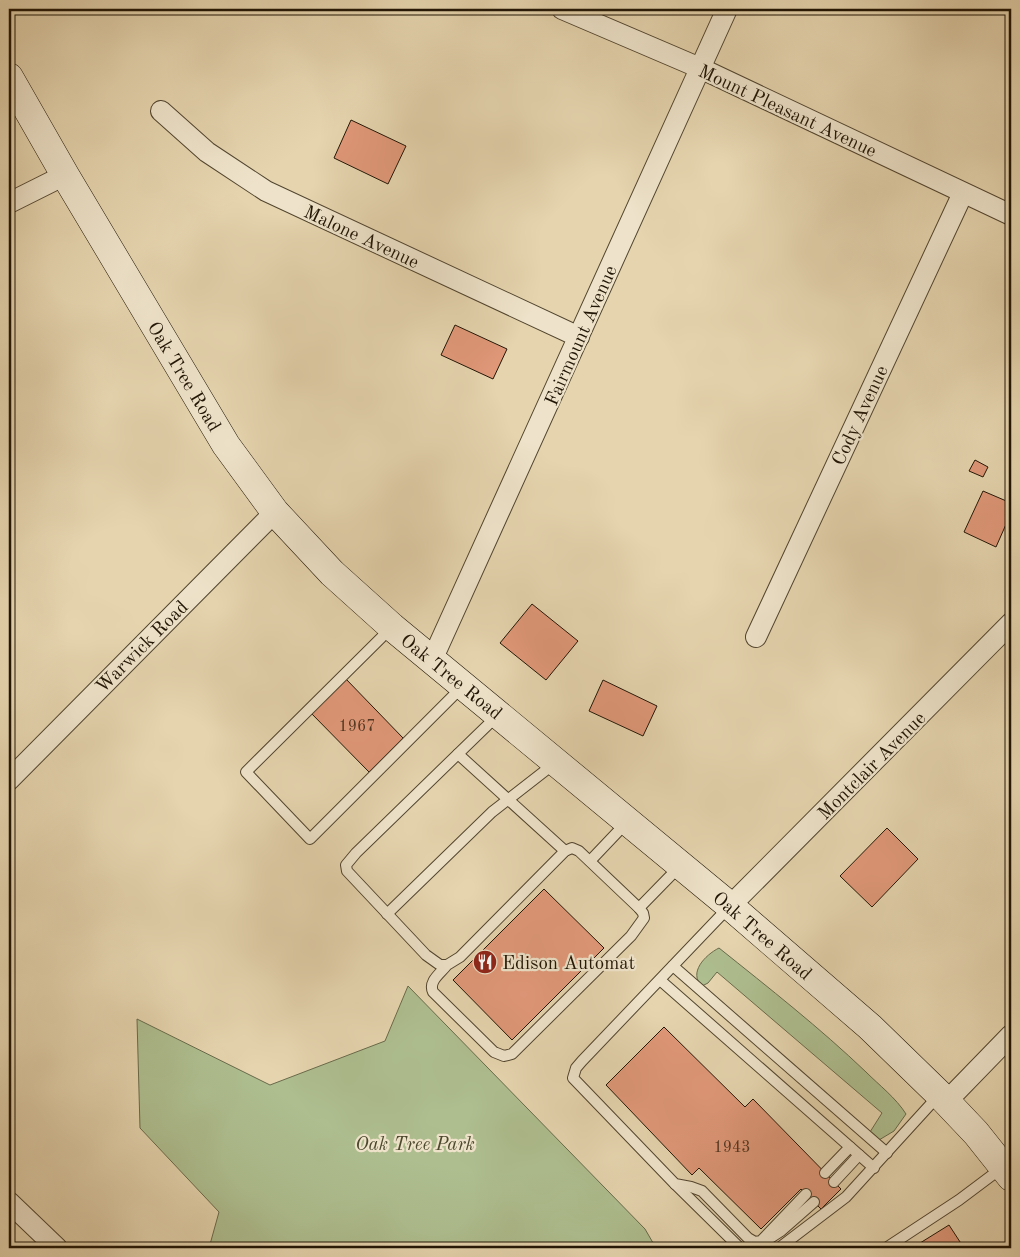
<svg xmlns="http://www.w3.org/2000/svg" width="1020" height="1257" font-family="'Old Standard TT',serif">
  <style>
    .green { fill: #aebe8f; stroke: #686a4a }
    .building { fill: #e09879; stroke: #211505 }
    .lines { fill: none; stroke-linecap: round; stroke-linejoin: round }
    .service-casing { stroke: #52452f; stroke-width: 12 }
    .minor-casing { stroke: #52452f; stroke-width: 22 }
    .secondary-casing { stroke: #211505; stroke-width: 29 }
    .service { stroke: #eee3ca; stroke-width: 10 }
    .minor { stroke: #eee3ca; stroke-width: 20 }
    .secondary { stroke: #eee3ca; stroke-width: 28 }
    .labels { text-anchor: middle; stroke-width: 4.5; stroke-linejoin: round; paint-order: stroke }
    .number-label { font-size: 16px; fill: #513622 }
    .street-label { font-size: 19px; fill: #211505; stroke: #eee3ca }
    .poi-label { font-size: 19px; fill: #211505; stroke: #eee3ca; text-anchor: start }
    .park-label { font-size: 19px; font-style: italic; fill: #4b482e; stroke: #eee3ca }
  </style>
  <rect width="100%" height="100%" fill="#e5d4ae"/>
  <filter id="stains"><feTurbulence type="fractalNoise" baseFrequency=".004" numOctaves="4"/><feColorMatrix values="0 0 0 0 .2 0 0 0 0 .09 0 0 0 0 .02 0 0 0 .5 -.17"/></filter>
  <radialGradient id="worn" r=".72"><stop offset=".6" stop-color="#630" stop-opacity="0"/><stop offset="1" stop-color="#630" stop-opacity=".3"/></radialGradient>
  <g class="green">
    <path d="M 719,948 C 769,988 820,1028 866,1072 C 879,1085 896,1098 906,1114 L 894,1131 L 879,1140 L 870,1132 L 882,1113 L 717,972 L 708,983 L 702,986 C 688,973 705,955 719,948 Z"/>
    <path d="M 408,986 L 645,1229 L 656,1248 L 209,1248 L 219,1212 L 140,1128 L 137,1019 L 270,1085 L 385,1041 Z"/>
  </g>
  <g class="building">
    <path d="M 351,120 L 406,146 L 388,184 L 334,158 Z"/>
    <path d="M 455,325 L 507,349 L 493,379 L 441,355 Z"/>
    <path d="M 975,460 L 988,467 L 983,477 L 969,471 Z"/>
    <path d="M 983,491 L 1011,503 L 1011,513 L 996,547 L 964,532 Z"/>
    <path d="M 532,604 L 578,641 L 546,680 L 500,643 Z"/>
    <path d="M 345,678 L 403,738 L 369,772 L 310,712 Z"/>
    <path d="M 603,680 L 657,706 L 643,736 L 589,711 Z"/>
    <path d="M 887,828 L 918,859 L 872,907 L 840,876 Z"/>
    <path d="M 544,889 L 604,948 L 512,1040 L 453,980 Z"/>
    <path d="M 664,1027 L 745,1107 L 753,1099 L 841,1189 L 821,1209 L 801,1189 L 761,1229 L 699,1168 L 692,1175 L 606,1085 Z"/>
    <path d="M 949,1225 L 964,1248 L 912,1248 Z"/>
  </g>
  <g class="lines">
    <g class="service-casing">
      <g id="service">
        <path d="M 391,628 L 246,772 L 310,839 L 462,687"/>
        <path d="M 458,754 L 565,851"/>
        <path d="M 590,861 L 627,822"/>
        <path d="M 729,907 L 582,1061 L 576,1068 L 573,1078 L 675,1184 L 691,1187 L 702,1191 L 748,1238 L 755,1242 L 761,1241 L 806,1194"/>
        <path d="M 639,908 L 680,866"/>
        <path d="M 387,914 L 492,812 L 555,763"/>
        <path d="M 447,965 C 441,973 428,981 433,992 L 494,1052 L 504,1056 L 512,1054 L 631,936 L 644,918 L 643,913 L 639,908 L 579,851 L 572,848 L 565,851 L 460,957 L 447,965 L 440,965 L 426,955 L 347,871 L 346,865 L 356,853 L 497,716"/>
        <path d="M 673,966 L 887,1153"/>
        <path d="M 660,980 L 874,1168"/>
        <path d="M 825,1173 L 850,1147"/>
        <path d="M 834,1182 L 859,1155"/>
        <path d="M 675,1184 L 740,1248"/>
        <path d="M 767,1240 L 781,1231 L 814,1202"/>
        <path d="M 779,1248 L 846,1197 L 939,1095"/>
        <path d="M 886,1248 L 959,1200 L 1003,1167"/>
      </g>
    </g>
    <g class="minor-casing">
      <g id="minor">
        <path d="M 562,9 L 700,68 L 1011,215"/>
        <path d="M 161,111 L 207,152 L 266,191 L 579,337"/>
        <path d="M 9,203 L 65,175"/>
        <path d="M 756,637 L 963,193"/>
        <path d="M 432,660 L 727,9"/>
        <path d="M 9,780 L 275,512"/>
        <path d="M 730,906 L 1011,623"/>
        <path d="M 946,1102 L 1011,1035"/>
        <path d="M 9,1202 L 57,1248"/>
      </g>
    </g>
    <g class="secondary-casing">
      <path id="secondary" d="M 9,77 L 65,175 L 226,445 L 275,512 L 332,573 L 392,627 L 730,906 L 870,1027 L 939,1094 L 976,1133 L 1011,1177"/>
    </g>
    <use href="#service" class="service"/>
    <use href="#minor" class="minor"/>
    <use href="#secondary" class="secondary"/>
  </g>
  <defs>
    <g id="restaurant-disc" transform="scale(1.25)"><circle r="9.5" fill="#8f2418" stroke="#eee3ca"/><path d="M-5-6h1v4h1v-4h1v4h1v-4h1v5L-1.5 .5V6h-2V.5L-5-1ZM5-6V6H3V1.5H1.5Q1.5-4 5-6Z" fill="#fff"/></g>
  </defs>
  <g fill-rule="evenodd">
    <use href="#restaurant-disc" x="485" y="962"/>
  </g>
  <g class="labels">
    <g class="number-label">
      <text x="357" y="731">1967</text>
      <text x="732" y="1152">1943</text>
    </g>
    <g class="street-label">
      <text transform="translate(788 110) rotate(25)" y="7">Mount Pleasant Avenue</text>
      <text transform="translate(362 236) rotate(25)" y="7">Malone Avenue</text>
      <text transform="translate(580 335) rotate(-66)" y="7">Fairmount Avenue</text>
      <text transform="translate(185 376) rotate(59)" y="7">Oak Tree Road</text>
      <text transform="translate(859 415) rotate(-65)" y="7">Cody Avenue</text>
      <text transform="translate(141 646) rotate(-45)" y="7">Warwick Road</text>
      <text transform="translate(452 676) rotate(39)" y="7">Oak Tree Road</text>
      <text transform="translate(871 765) rotate(-45)" y="7">Montclair Avenue</text>
      <text transform="translate(763 935) rotate(41)" y="7">Oak Tree Road</text>
    </g>
    <g class="poi-label">
      <text x="502" y="969">Edison Automat</text>
    </g>
    <g class="park-label">
      <text x="415" y="1150">Oak Tree Park</text>
    </g>
  </g>
  <rect width="1020" height="1257" fill="none" stroke="#e5d4ae" stroke-width="30"/>
  <rect x="10" y="10" width="1000" height="1237" fill="none" stroke="#211505" stroke-width="2.5"/>
  <rect x="15" y="15" width="990" height="1227" fill="none" stroke="#211505"/>
  <rect width="100%" height="100%" filter="url(#stains)"/>
  <rect width="100%" height="100%" fill="url(#worn)"/>
</svg>
